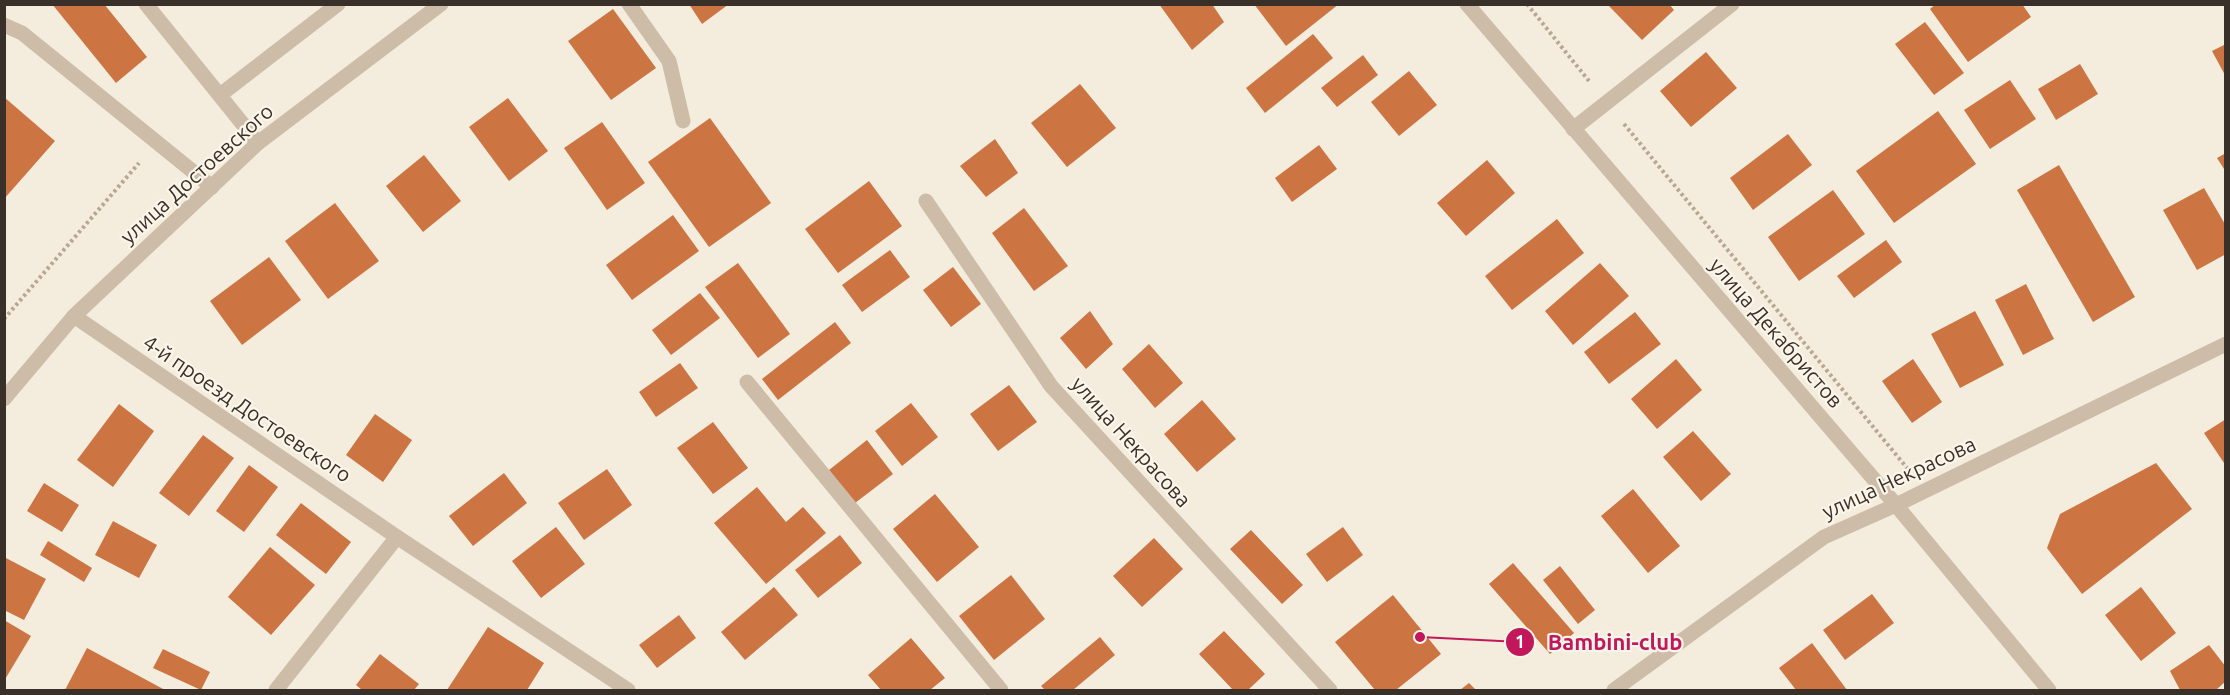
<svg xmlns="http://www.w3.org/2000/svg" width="2230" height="695" font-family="Ubuntu,sans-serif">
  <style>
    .building { fill: #cc7543 }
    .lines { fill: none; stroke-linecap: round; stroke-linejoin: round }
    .path { stroke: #b9a792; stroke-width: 4; stroke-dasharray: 3 3; stroke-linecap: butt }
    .service { stroke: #cdbda8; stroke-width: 15 }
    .minor { stroke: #cdbda8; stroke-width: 15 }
    .labels { text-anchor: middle; stroke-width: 4.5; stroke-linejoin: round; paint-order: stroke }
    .street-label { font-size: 21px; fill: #393029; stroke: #fbf5ea }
    .leader { fill: none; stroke: #c2185b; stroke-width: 2 }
    .callout-dot { fill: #c2185b; stroke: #fbf5ea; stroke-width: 2 }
    .mark-label { font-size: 18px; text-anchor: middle; font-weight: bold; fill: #fff }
    .callout-label { font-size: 22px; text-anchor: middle; font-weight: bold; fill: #c2185b; stroke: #fbf5ea; stroke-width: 4.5; stroke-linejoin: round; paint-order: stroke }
  </style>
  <rect width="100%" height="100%" fill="#f4ecdd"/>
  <g class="building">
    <path d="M 52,4 L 104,4 L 147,57 L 116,83 Z"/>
    <path d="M 689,4 L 729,4 L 702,24 Z"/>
    <path d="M 1159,4 L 1212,4 L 1224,22 L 1192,50 Z"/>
    <path d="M 1254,4 L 1339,4 L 1286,46 Z"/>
    <path d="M 1607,4 L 1669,4 L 1674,10 L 1642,40 Z"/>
    <path d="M 1936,4 L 2022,4 L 2031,17 L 1968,62 L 1930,9 Z"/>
    <path d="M 613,9 L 656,68 L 611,100 L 568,41 Z"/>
    <path d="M 1925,22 L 1964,73 L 1934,95 L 1895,44 Z"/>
    <path d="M 1313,34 L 1333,58 L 1265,113 L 1246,88 Z"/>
    <path d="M 2226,44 L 2226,77 L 2212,51 Z"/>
    <path d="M 1706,52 L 1737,88 L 1691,127 L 1660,91 Z"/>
    <path d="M 1363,55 L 1378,75 L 1337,107 L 1321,88 Z"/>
    <path d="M 2080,64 L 2098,94 L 2056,120 L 2038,89 Z"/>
    <path d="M 1409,71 L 1437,105 L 1399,136 L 1371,102 Z"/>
    <path d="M 2010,80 L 2036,119 L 1990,149 L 1964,110 Z"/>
    <path d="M 1080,84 L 1116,128 L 1067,167 L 1031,123 Z"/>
    <path d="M 4,97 L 55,141 L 4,199 Z"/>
    <path d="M 508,98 L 548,151 L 509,181 L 469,127 Z"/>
    <path d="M 1938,111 L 1976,164 L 1894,223 L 1856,171 Z"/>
    <path d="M 710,118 L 771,203 L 709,247 L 648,162 Z"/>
    <path d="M 602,122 L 645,183 L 607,210 L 564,148 Z"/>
    <path d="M 1788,134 L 1812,165 L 1753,210 L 1730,178 Z"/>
    <path d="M 995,139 L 1018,173 L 986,197 L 960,166 Z"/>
    <path d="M 1319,145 L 1337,169 L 1292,202 L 1275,178 Z"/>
    <path d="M 2226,153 L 2226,172 L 2217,158 Z"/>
    <path d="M 424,155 L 461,201 L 423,232 L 386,186 Z"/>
    <path d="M 1487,160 L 1515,193 L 1466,236 L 1437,203 Z"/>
    <path d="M 2059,165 L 2135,297 L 2093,322 L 2017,190 Z"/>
    <path d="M 869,181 L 902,226 L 838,273 L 805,229 Z"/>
    <path d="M 2204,188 L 2226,226 L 2226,254 L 2197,270 L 2163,210 Z"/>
    <path d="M 1833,190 L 1865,234 L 1799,281 L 1768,237 Z"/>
    <path d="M 335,203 L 379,261 L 328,299 L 285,241 Z"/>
    <path d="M 1024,208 L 1068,266 L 1034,291 L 992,233 Z"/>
    <path d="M 673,215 L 699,251 L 632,300 L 606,265 Z"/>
    <path d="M 1557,219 L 1584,253 L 1512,310 L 1485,276 Z"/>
    <path d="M 1886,240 L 1902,262 L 1854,298 L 1837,276 Z"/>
    <path d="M 890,250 L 910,277 L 862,312 L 842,285 Z"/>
    <path d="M 269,257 L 301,300 L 242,345 L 210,301 Z"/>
    <path d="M 738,263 L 790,334 L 758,358 L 705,287 Z"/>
    <path d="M 1600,263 L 1629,296 L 1573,345 L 1545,311 Z"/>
    <path d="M 953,267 L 981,304 L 951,327 L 923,290 Z"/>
    <path d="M 2026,284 L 2054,339 L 2023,355 L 1995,300 Z"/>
    <path d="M 700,293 L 720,318 L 671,355 L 652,330 Z"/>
    <path d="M 1090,311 L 1113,344 L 1086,369 L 1060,338 Z"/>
    <path d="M 1975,311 L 2004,365 L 1960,388 L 1931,334 Z"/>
    <path d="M 1635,312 L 1661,344 L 1609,384 L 1584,352 Z"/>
    <path d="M 835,322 L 851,343 L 778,400 L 762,379 Z"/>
    <path d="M 1149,344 L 1183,383 L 1155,408 L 1122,369 Z"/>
    <path d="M 1676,359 L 1702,390 L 1657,429 L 1631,399 Z"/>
    <path d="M 1913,359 L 1942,402 L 1912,423 L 1882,381 Z"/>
    <path d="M 680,363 L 698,388 L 656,417 L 639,392 Z"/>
    <path d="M 1009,385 L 1037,422 L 998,451 L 970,414 Z"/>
    <path d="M 1202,400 L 1236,439 L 1197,472 L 1164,434 Z"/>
    <path d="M 911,403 L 938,437 L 902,466 L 875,431 Z"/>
    <path d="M 119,404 L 154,431 L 113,487 L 77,460 Z"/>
    <path d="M 375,414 L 412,440 L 383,482 L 346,455 Z"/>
    <path d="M 2226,419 L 2226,466 L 2204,433 Z"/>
    <path d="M 713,422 L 748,468 L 713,494 L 677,448 Z"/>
    <path d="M 1693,431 L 1731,474 L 1701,501 L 1663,457 Z"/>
    <path d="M 203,435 L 234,458 L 189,516 L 159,493 Z"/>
    <path d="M 867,440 L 893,474 L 855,503 L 829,470 Z"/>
    <path d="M 2156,463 L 2192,509 L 2082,594 L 2047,548 L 2060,514 Z"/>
    <path d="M 249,465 L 278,487 L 244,532 L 216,511 Z"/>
    <path d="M 607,469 L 632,505 L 584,540 L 558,503 Z"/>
    <path d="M 504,473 L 527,503 L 473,546 L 449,516 Z"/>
    <path d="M 44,483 L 79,505 L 62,532 L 27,511 Z"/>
    <path d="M 757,487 L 786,522 L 803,507 L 826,533 L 766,584 L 714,523 Z"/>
    <path d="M 1633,489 L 1680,546 L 1648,573 L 1601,516 Z"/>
    <path d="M 935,494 L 979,547 L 937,582 L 893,529 Z"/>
    <path d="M 301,503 L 351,542 L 326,574 L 276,535 Z"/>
    <path d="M 113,521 L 157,545 L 139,578 L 95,555 Z"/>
    <path d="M 556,527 L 585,564 L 541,598 L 512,561 Z"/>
    <path d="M 1343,527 L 1363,555 L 1327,582 L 1306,554 Z"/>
    <path d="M 1251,530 L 1303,585 L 1282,604 L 1230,549 Z"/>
    <path d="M 840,535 L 862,563 L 818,598 L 795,570 Z"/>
    <path d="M 1154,538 L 1183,569 L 1142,607 L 1113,576 Z"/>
    <path d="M 48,541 L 92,568 L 84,582 L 40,555 Z"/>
    <path d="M 270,547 L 315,585 L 271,635 L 228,597 Z"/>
    <path d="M 4,557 L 46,579 L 24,620 L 4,610 Z"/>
    <path d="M 1513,563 L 1574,633 L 1550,654 L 1489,584 Z"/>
    <path d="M 1560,566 L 1595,610 L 1578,624 L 1543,580 Z"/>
    <path d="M 1011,575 L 1045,619 L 994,660 L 959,616 Z"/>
    <path d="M 774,587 L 798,615 L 745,660 L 721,632 Z"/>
    <path d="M 2141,587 L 2176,633 L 2141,661 L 2105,615 Z"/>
    <path d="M 1872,594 L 1894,623 L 1845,660 L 1823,630 Z"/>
    <path d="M 1393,595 L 1441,654 L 1396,690 L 1375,690 L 1335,642 Z"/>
    <path d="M 679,615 L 696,638 L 657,668 L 639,645 Z"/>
    <path d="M 4,620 L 31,636 L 4,681 Z"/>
    <path d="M 488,627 L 544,663 L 527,690 L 447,690 Z"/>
    <path d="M 1224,631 L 1265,674 L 1248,690 L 1233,690 L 1199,654 Z"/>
    <path d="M 1100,637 L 1115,655 L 1073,690 L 1045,690 L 1041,686 Z"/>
    <path d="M 911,638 L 945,678 L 930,690 L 881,690 L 868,675 Z"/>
    <path d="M 1812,643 L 1847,690 L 1796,690 L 1779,668 Z"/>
    <path d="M 2209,645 L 2226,667 L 2226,681 L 2216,690 L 2180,690 L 2170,671 Z"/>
    <path d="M 87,648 L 165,690 L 65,690 Z"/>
    <path d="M 163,649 L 210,672 L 201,690 L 153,668 Z"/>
    <path d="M 380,654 L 419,684 L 414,690 L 362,690 L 356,685 Z"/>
    <path d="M 1469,683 L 1476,690 L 1460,690 Z"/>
  </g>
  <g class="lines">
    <g class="path">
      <path d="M 1527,4 L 1589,81"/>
      <path d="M 1624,124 L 1907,468"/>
      <path d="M 4,319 L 139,163"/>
    </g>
    <g class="service">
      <path d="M 146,4 L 258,143"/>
      <path d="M 629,4 L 669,61 L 683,121"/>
      <path d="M 4,25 L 22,33 L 212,187"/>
      <path d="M 220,95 L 338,4"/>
    </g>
    <g class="minor">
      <path d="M 1467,4 L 1896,505 L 2049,690"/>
      <path d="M 1573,129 L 1732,4"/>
      <path d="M 926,201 L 1051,386 L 1330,690"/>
      <path d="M 74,316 L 397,537 L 628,690"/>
      <path d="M 747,382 L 1001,690"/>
      <path d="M 4,399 L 74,316 L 258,143 L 441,4"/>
      <path d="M 276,690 L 397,537"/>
      <path d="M 1614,690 L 1824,537 L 1896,505 L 2226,344"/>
    </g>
  </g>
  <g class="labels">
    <g class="street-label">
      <text transform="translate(197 174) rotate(-42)" y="7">улица Достоевского</text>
      <text transform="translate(1776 333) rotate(49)" y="7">улица Декабристов</text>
      <text transform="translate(247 409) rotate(34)" y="7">4-й проезд Достоевского</text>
      <text transform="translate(1131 442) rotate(48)" y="7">улица Некрасова</text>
      <text transform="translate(1899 478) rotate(-25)" y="7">улица Некрасова</text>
    </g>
  </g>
  <path class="leader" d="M1420 637L1520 642"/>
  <g class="callout-dot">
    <circle cx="1420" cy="637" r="6"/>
    <circle cx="1520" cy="642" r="15"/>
  </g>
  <g class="mark-label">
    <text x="1520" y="648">1</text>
  </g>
  <g class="callout-label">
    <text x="1615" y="650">Bambini-club</text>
  </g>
  <rect width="2230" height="695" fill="none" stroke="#393029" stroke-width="12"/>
</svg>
